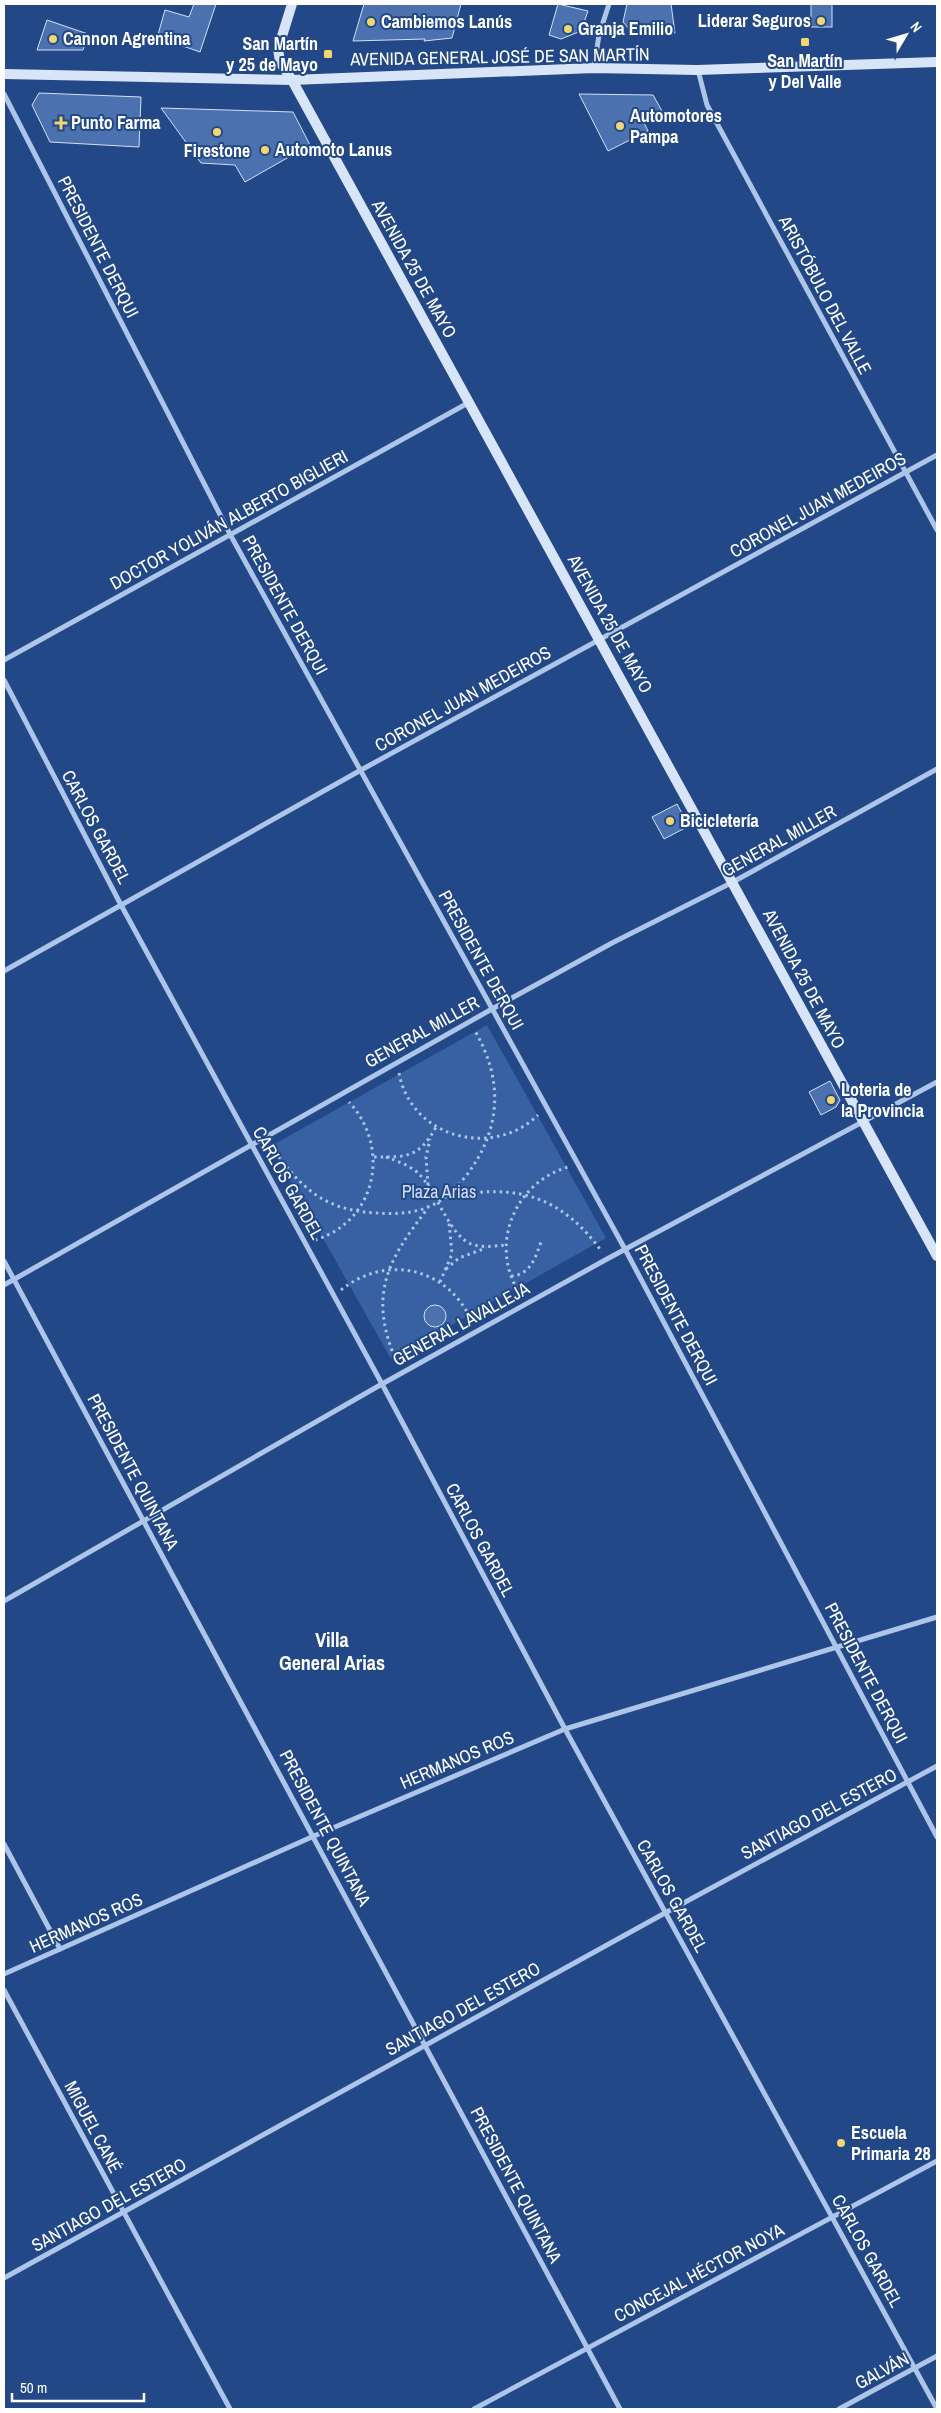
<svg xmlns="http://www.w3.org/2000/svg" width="941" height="2413" font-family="'Archivo Narrow',sans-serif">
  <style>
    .green { fill: #3761a3 }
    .building { fill: #4b71af; stroke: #d2e0f7 }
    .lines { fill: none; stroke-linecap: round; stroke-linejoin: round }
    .path { stroke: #adc5e9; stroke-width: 3; stroke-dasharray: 2.5 4; stroke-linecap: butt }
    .street { stroke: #adc5e9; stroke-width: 5 }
    .secondary { stroke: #d8e4f7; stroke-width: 10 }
    .poi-dot { fill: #f4d670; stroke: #234887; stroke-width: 2 }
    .labels { text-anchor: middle; stroke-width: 4; stroke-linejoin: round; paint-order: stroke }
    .poi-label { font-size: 18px; font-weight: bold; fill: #fff; stroke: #234887; text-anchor: start }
    .street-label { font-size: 18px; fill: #fff; stroke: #234887 }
    .park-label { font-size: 18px; fill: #d2e0f7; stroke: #234887 }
    .quarter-label { font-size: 20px; font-weight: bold; fill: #fff; stroke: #234887 }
  </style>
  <rect width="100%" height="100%" fill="#234887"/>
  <path class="green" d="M 487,1025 L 606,1238 L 391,1359 L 271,1146 Z"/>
  <g class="building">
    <path d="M 194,4 L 216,4 L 200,52 L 180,45 L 155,45 L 165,10 L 189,17 Z"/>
    <path d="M 364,4 L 461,4 L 452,38 L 424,41 L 425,39 L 353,41 Z"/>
    <path d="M 558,4 L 588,11 L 581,31 L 561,39 L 549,35 Z"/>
    <path d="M 627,4 L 671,4 L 675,33 L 631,31 L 623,22 Z"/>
    <rect x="811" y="4" width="21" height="23"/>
    <path d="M 47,20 L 88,34 L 83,50 L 37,50 Z"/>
    <path d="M 39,93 L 141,97 L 139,147 L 50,142 L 32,105 Z"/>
    <path d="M 579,94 L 653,95 L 662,111 L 643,121 L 648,131 L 608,151 Z"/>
    <path d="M 161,108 L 293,112 L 310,145 L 245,182 L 235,165 L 201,163 Z"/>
    <path d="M 677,804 L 689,826 L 664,839 L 652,817 Z"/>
    <path d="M 830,1081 L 840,1100 L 836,1107 L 821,1115 L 809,1092 Z"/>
    <circle cx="435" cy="1316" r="11"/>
  </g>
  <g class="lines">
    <g class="path">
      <path d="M 399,1073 C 411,1138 493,1159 538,1115"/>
      <path d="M 271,1146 C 283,1163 295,1179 312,1192 C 330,1206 353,1212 376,1213 C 393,1214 412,1214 428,1207 C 444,1201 455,1189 466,1176 C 501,1130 504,1081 475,1031"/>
      <path d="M 374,1157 C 407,1157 419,1158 436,1127"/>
      <path d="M 386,1157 C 397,1161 409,1165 418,1173 C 436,1190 449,1235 471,1244 C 482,1248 495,1246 506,1245"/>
      <path d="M 428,1185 L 426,1157 L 430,1139"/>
      <path d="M 448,1197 C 515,1183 561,1195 602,1252"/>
      <path d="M 315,1240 C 377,1221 391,1147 349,1102"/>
      <path d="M 446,1269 L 459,1258 L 486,1248"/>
      <path d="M 511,1276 C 531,1275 536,1256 542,1239"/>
      <path d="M 440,1282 L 452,1254 L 449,1222"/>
      <path d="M 341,1290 C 387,1253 449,1268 472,1322"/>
      <path d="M 521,1295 C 488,1248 513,1183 568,1167"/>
      <path d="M 397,1363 C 368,1296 386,1262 428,1208"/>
    </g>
    <g class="street">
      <path d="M 594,68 L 599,35 L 609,4"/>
      <path d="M 698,70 L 707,105 L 937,530"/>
      <path d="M 4,94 L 231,536 L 626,1251 L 937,1837"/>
      <path d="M 4,660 L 468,403"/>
      <path d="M 4,680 L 121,905 L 382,1384 L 565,1729 L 937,2409"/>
      <path d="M 4,971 L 361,770 L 937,455"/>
      <path d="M 4,1261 L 620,2409"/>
      <path d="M 4,1285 L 492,1009 L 612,943 L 733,882 L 937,769"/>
      <path d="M 4,1601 L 382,1384 L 607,1259 L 937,1082"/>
      <path d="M 4,1844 L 60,1949"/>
      <path d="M 4,1974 L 314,1836 L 565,1729 L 937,1617"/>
      <path d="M 4,1990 L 230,2409"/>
      <path d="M 4,2278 L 665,1913 L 937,1766"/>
      <path d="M 474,2409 L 937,2161"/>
      <path d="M 839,2409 L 937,2356"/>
    </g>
    <g class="secondary">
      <path d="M 292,4 L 278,49 L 280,62 L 292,80 L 937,1256"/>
      <path d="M 4,74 L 292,80 L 594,68 L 697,70 L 937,62"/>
    </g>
  </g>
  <g class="poi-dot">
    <circle cx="821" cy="21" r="5"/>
    <circle cx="371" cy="22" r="5"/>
    <circle cx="568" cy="29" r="5"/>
    <circle cx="53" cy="39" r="5"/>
    <rect x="800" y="37" width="10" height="10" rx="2.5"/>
    <rect x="323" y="49" width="10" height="10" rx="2.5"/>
    <path d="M58.5 115.5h5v5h5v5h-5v5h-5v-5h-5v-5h5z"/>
    <circle cx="620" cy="126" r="5"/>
    <circle cx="217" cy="132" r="5"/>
    <circle cx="265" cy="150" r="5"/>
    <circle cx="670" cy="821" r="5"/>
    <circle cx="831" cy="1100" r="5"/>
    <circle cx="841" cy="2143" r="5"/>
  </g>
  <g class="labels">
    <g class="poi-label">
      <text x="811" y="27" text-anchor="end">Liderar Seguros</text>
      <text x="381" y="28">Cambiemos Lanús</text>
      <text x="578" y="35">Granja Emilio</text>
      <text x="63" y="45">Cannon Agrentina</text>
      <text x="318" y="50" text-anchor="end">San Martín<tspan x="318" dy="21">y 25 de Mayo</tspan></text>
      <text x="805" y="67" text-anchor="middle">San Martín<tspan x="805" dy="21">y Del Valle</tspan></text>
      <text x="630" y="122">Automotores<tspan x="630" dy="21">Pampa</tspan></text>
      <text x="71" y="129">Punto Farma</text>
      <text x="275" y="156">Automoto Lanus</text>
      <text x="217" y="157" text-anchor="middle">Firestone</text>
      <text x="680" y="827">Bicicletería</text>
      <text x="841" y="1096">Loteria de<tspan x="841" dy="21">la Provincia</tspan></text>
      <text x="851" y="2139">Escuela<tspan x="851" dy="21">Primaria 28</tspan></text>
    </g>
    <g class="street-label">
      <text transform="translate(500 57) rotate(-1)" y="6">AVENIDA GENERAL JOSÉ DE SAN MARTÍN</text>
      <text transform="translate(98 247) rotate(63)" y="6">PRESIDENTE DERQUI</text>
      <text transform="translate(414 269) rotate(61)" y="6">AVENIDA 25 DE MAYO</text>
      <text transform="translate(825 295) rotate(62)" y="6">ARISTÓBULO DEL VALLE</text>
      <text transform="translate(818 505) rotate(-29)" y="6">CORONEL JUAN MEDEIROS</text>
      <text transform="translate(229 520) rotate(-29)" y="6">DOCTOR YOLIVÁN ALBERTO BIGLIERI</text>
      <text transform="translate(285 605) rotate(61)" y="6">PRESIDENTE DERQUI</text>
      <text transform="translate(610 624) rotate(61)" y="6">AVENIDA 25 DE MAYO</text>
      <text transform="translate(463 699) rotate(-29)" y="6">CORONEL JUAN MEDEIROS</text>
      <text transform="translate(96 827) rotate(62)" y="6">CARLOS GARDEL</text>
      <text transform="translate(779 841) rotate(-29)" y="6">GENERAL MILLER</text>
      <text transform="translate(481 960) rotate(61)" y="6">PRESIDENTE DERQUI</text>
      <text transform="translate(804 979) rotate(62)" y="6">AVENIDA 25 DE MAYO</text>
      <text transform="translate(422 1032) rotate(-29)" y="6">GENERAL MILLER</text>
      <text transform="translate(288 1183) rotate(61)" y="6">CARLOS GARDEL</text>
      <text transform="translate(676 1315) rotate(62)" y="6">PRESIDENTE DERQUI</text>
      <text transform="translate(461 1324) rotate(-29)" y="6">GENERAL LAVALLEJA</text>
      <text transform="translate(133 1472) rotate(62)" y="6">PRESIDENTE QUINTANA</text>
      <text transform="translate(480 1540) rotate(62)" y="6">CARLOS GARDEL</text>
      <text transform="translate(866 1673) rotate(62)" y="6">PRESIDENTE DERQUI</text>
      <text transform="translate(457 1760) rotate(-23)" y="6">HERMANOS ROS</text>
      <text transform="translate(819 1814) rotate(-28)" y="6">SANTIAGO DEL ESTERO</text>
      <text transform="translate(325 1828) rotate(62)" y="6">PRESIDENTE QUINTANA</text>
      <text transform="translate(672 1896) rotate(61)" y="6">CARLOS GARDEL</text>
      <text transform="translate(86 1923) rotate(-24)" y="6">HERMANOS ROS</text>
      <text transform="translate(463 2009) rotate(-29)" y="6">SANTIAGO DEL ESTERO</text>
      <text transform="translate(93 2127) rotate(62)" y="6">MIGUEL CANÉ</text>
      <text transform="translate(516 2185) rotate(62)" y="6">PRESIDENTE QUINTANA</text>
      <text transform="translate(109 2205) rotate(-29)" y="6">SANTIAGO DEL ESTERO</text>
      <text transform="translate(867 2251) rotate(61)" y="6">CARLOS GARDEL</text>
      <text transform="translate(699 2273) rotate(-28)" y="6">CONCEJAL HÉCTOR NOYA</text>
      <text transform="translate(882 2371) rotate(-28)" y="6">GALVÁN</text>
    </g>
    <g class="park-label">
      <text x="439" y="1198">Plaza Arias</text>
    </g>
    <g class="quarter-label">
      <text x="332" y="1647">Villa<tspan x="332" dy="23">General Arias</tspan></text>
    </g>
  </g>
  <rect width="941" height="2413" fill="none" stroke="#ffffff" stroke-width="10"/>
  <g transform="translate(906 35) rotate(52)" stroke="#234887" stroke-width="4" paint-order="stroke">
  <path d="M0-4L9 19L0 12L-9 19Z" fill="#ffffff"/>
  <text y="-8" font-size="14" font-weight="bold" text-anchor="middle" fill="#ffffff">N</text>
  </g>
  <path d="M12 2393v8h132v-8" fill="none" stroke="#ffffff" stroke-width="2.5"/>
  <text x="20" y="2393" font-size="15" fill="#ffffff" stroke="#234887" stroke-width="4" paint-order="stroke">50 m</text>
</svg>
